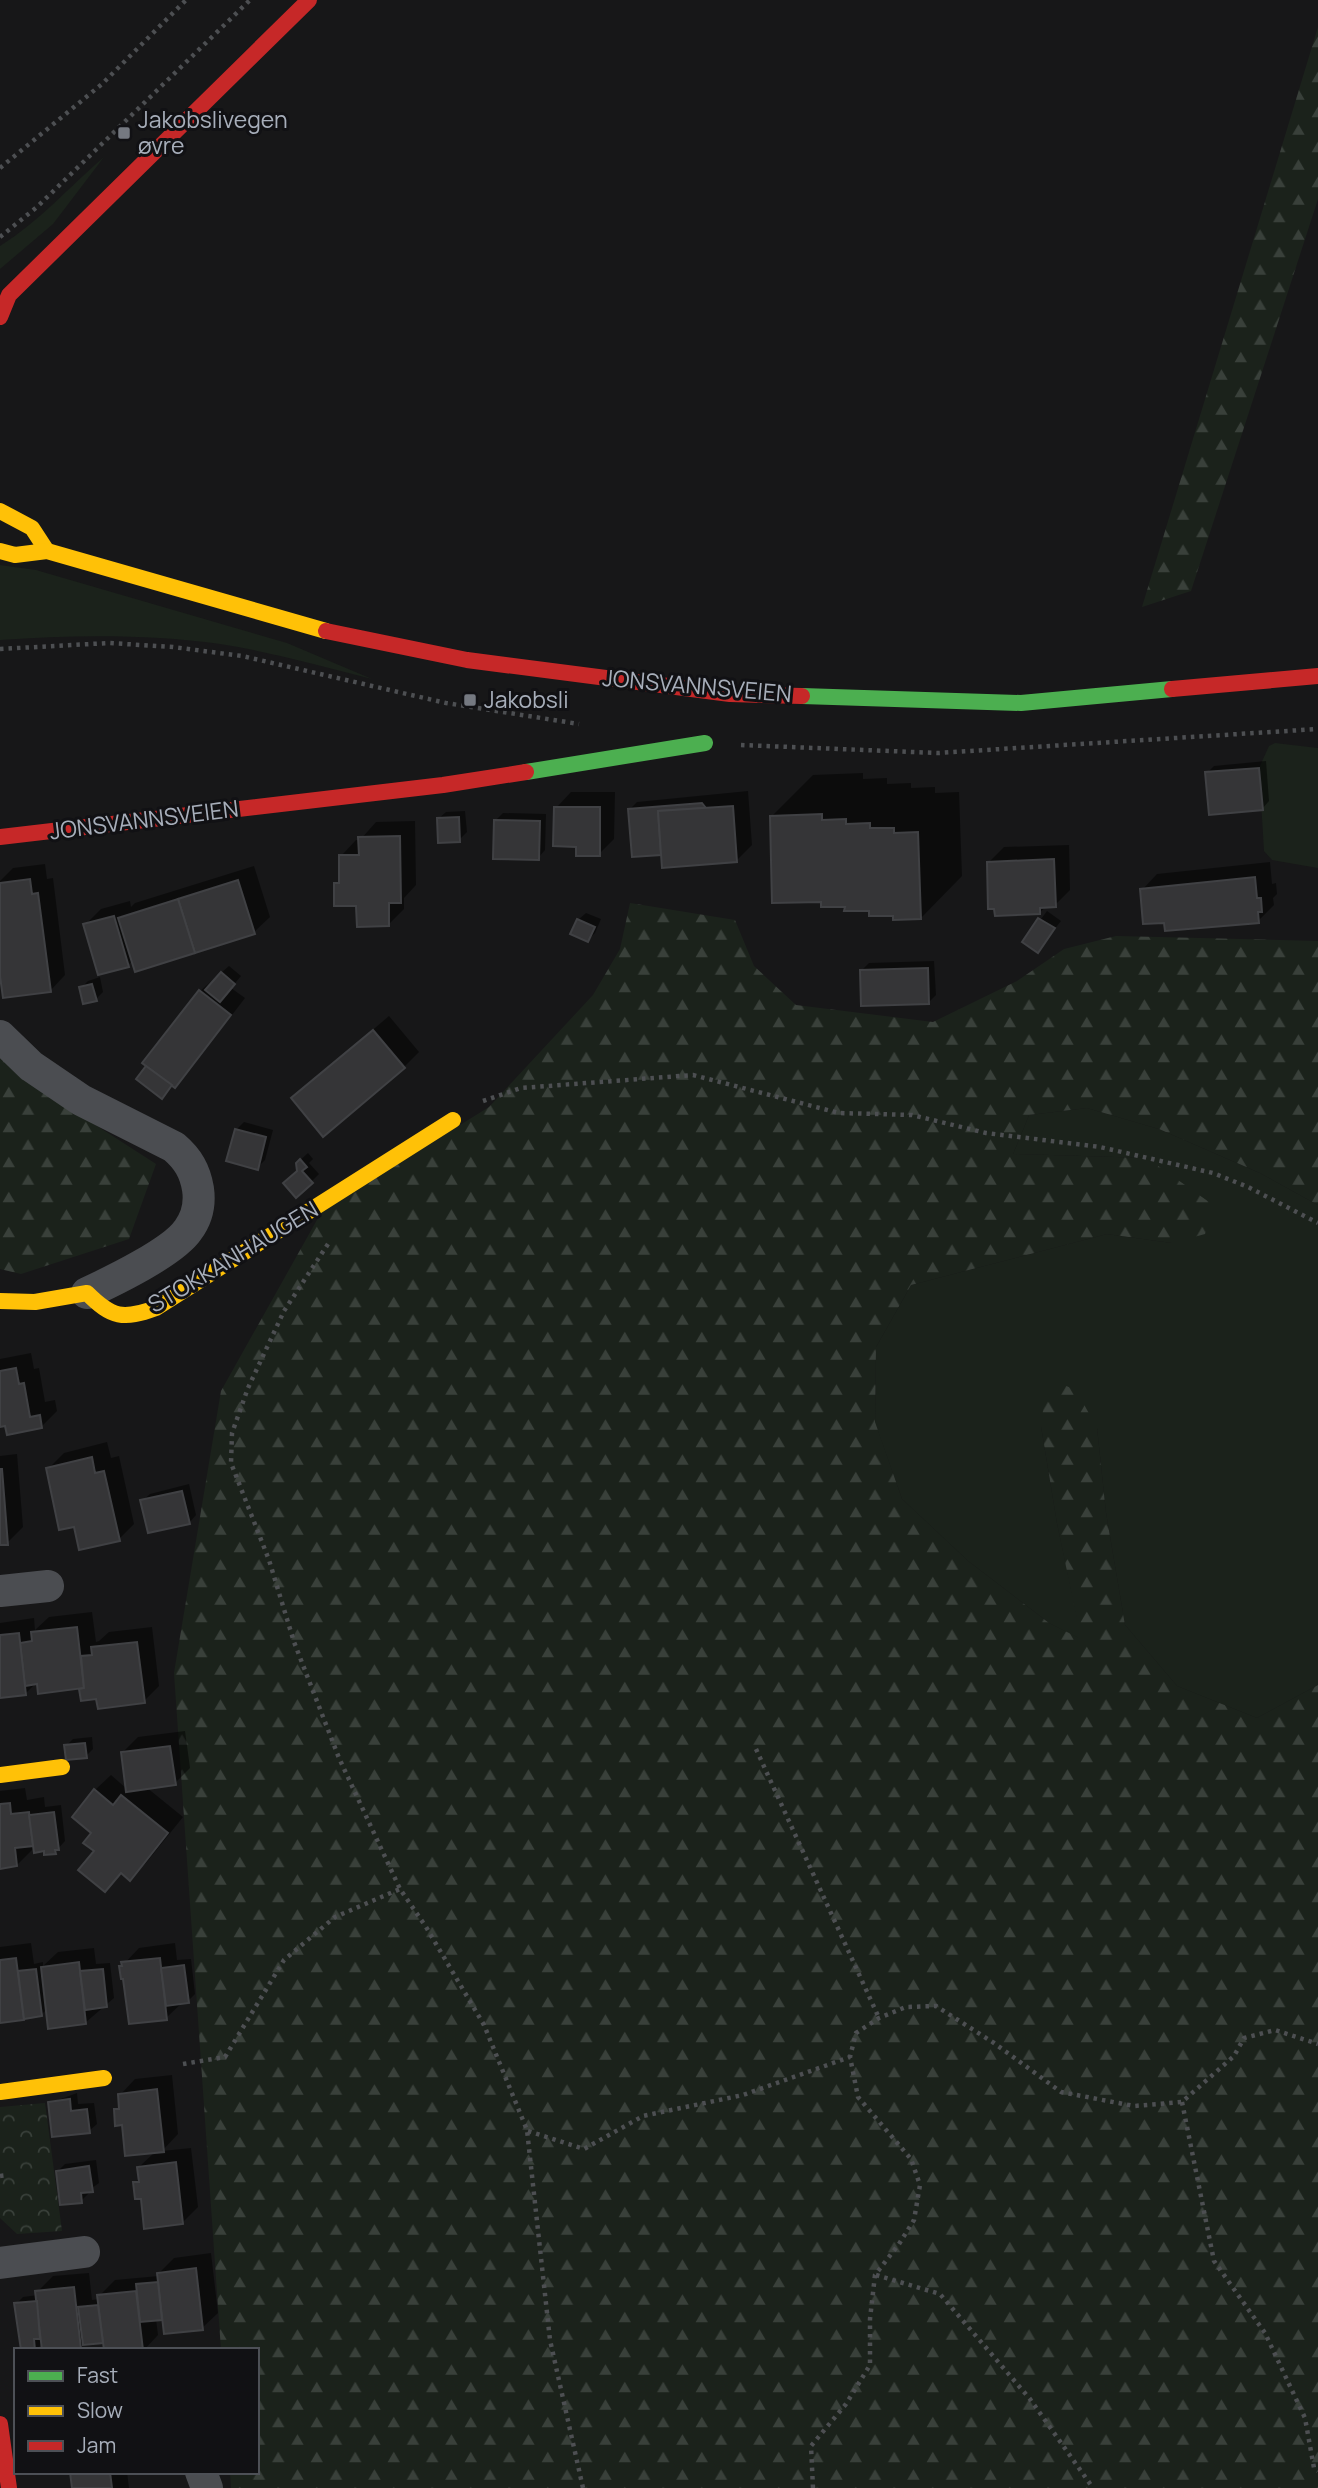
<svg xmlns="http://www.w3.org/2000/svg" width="1318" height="2488" font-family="Manrope,sans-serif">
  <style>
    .grass { fill: #1b221b }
    .forest { fill: url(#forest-firs) }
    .park { fill: url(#park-crowns) }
    .shadow { fill: #0007 }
    .building { fill: #353537; stroke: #404144; stroke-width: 2 }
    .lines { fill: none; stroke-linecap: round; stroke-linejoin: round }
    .path { stroke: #4d4f52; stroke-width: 4.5; stroke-dasharray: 3.5 5; stroke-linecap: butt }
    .street { stroke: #4b4d51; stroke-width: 32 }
    .fast { stroke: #4caf50; stroke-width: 16 }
    .slow { stroke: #ffc107; stroke-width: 16 }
    .jam { stroke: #c62828; stroke-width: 16 }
    .poi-dot { fill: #757981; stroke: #111114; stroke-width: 2.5 }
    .labels { text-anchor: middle; stroke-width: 6; stroke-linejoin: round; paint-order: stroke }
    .poi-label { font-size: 23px; fill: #a7aeba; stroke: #111114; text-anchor: start }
    .street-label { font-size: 23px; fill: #a7aeba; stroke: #111114 }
  </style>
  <defs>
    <pattern id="forest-firs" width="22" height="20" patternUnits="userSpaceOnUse" patternTransform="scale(1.75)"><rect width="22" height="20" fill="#1b221b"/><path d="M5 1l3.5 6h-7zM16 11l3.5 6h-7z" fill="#39403a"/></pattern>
    <pattern id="park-crowns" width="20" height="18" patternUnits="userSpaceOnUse" patternTransform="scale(1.75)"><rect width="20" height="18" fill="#1b221b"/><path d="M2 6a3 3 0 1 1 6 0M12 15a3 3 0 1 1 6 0" fill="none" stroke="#39403a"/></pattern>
  </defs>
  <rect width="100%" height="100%" fill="#171718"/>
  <g class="grass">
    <path d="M 104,157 L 53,224 L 0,269 L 0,246 C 39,222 70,186 104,157 Z"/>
    <path d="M 0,565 L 36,570 L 287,643 L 372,679 C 322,666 271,652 220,644 C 147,634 74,635 0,640 Z"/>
    <path d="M 1275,743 L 1318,748 L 1318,868 L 1272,860 L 1264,851 L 1259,768 L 1269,746 Z"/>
    <path d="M 1087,1108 L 1159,1129 L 1260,1173 L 1318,1205 L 1318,1685 L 1257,1718 L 1177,1686 L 1125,1625 L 1106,1513 L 1097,1428 L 1041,1426 L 1057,1523 L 1082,1640 L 1049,1623 L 968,1561 L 902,1499 L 875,1423 L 876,1347 L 911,1285 L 1107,1234 L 1172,1243 L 1147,1158 L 1013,1154 L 1029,1115 Z"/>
  </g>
  <g class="forest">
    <path d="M 1318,27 L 1318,199 L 1191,591 L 1142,607 Z"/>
    <path d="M 630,903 L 735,920 L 754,966 L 796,1005 L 933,1022 L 1017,981 L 1064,949 L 1116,936 L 1318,941 L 1318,1205 L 1260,1173 L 1159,1129 L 1087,1108 L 1029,1115 L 1013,1154 L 1147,1158 L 1216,1207 L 1205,1234 L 1172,1243 L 1107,1234 L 911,1285 L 876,1347 L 875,1422 L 902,1499 L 968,1561 L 1049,1623 L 1081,1639 L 1057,1523 L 1041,1426 L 1047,1378 L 1076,1390 L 1097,1428 L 1106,1513 L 1125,1625 L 1177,1686 L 1257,1718 L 1318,1685 L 1318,2488 L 231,2488 L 230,2472 L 257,2472 L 257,2350 L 221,2350 L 174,1673 L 221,1391 L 322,1211 L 489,1107 L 593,995 L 620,949 Z"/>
    <path d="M 0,1056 L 21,1077 L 156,1164 L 129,1239 L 21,1274 L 0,1269 Z"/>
  </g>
  <path class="park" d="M 45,2103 L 62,2231 L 17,2234 L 0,2218 L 0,2107 Z"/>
  <g class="shadow">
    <path d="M 1266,761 L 1269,801 L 1262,809 L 1207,773 L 1214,766 Z"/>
    <path d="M 863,773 L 863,779 L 887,778 L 887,784 L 911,783 L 911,788 L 935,787 L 935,793 L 959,792 L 962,876 L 921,918 L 822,900 L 771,817 L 813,775 Z"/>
    <path d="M 748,791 L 752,845 L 736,861 L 663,850 L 660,853 L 630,809 L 637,802 Z"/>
    <path d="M 571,792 L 615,792 L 614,839 L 599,854 L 578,845 L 556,808 Z"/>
    <path d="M 465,811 L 467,832 L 459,840 L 438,819 L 446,812 Z"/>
    <path d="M 503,813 L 546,814 L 545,850 L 538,858 L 496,820 Z"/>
    <path d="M 415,821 L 416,885 L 404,898 L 404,909 L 388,925 L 358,904 L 336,884 L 341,879 L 341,856 L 356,840 L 360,840 L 376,822 Z"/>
    <path d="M 1069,845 L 1070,890 L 1055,905 L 1047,906 L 1039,913 L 989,862 L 1004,847 Z"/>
    <path d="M 1270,862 L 1272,884 L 1276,883 L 1277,894 L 1273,898 L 1274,905 L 1258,921 L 1142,890 L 1157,874 Z"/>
    <path d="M 45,864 L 47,879 L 53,878 L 65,975 L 50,991 L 0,961 L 0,881 L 13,868 Z"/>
    <path d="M 254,866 L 270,917 L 254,932 L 133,960 L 128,965 L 85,925 L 101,909 L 130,901 L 131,907 L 135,903 Z"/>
    <path d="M 1047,911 L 1061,921 L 1037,951 L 1024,942 Z"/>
    <path d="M 586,913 L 601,919 L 595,933 L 588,940 L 578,920 Z"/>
    <path d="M 934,961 L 936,995 L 928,1003 L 862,970 L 869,963 Z"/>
    <path d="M 229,966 L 241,976 L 231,988 L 245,998 L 190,1070 L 175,1085 L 145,1062 L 200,991 Z"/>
    <path d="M 100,977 L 103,992 L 96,999 L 81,988 L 88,981 Z"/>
    <path d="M 389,1016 L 419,1052 L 404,1067 L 293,1098 Z"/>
    <path d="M 244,1122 L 273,1130 L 265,1160 L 257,1168 L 236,1130 Z"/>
    <path d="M 308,1153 L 313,1159 L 309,1163 L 319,1174 L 311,1182 L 298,1171 L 297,1163 Z"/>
    <path d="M 31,1353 L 34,1369 L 39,1368 L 45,1402 L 55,1400 L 57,1411 L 42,1426 L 0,1425 L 0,1359 Z"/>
    <path d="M 107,1442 L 111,1458 L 119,1456 L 134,1524 L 119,1539 L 75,1525 L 48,1469 L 64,1453 Z"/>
    <path d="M 17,1454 L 23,1527 L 7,1543 L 0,1544 L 0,1456 Z"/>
    <path d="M 189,1484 L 196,1515 L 189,1523 L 142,1501 L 150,1494 Z"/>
    <path d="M 92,1612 L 96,1642 L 99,1641 L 109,1632 L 152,1627 L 159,1686 L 144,1701 L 98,1697 L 82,1699 L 81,1687 L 38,1681 L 26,1693 L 0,1696 L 0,1623 L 34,1618 L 35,1630 L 49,1617 Z"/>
    <path d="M 185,1731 L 190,1768 L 175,1783 L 146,1787 L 183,1817 L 146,1863 L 130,1878 L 123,1872 L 105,1890 L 94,1832 L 95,1790 L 111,1775 L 127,1789 L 122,1753 L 138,1737 Z"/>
    <path d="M 92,1737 L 93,1749 L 86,1756 L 66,1746 L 73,1739 Z"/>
    <path d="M 25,1788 L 27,1800 L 44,1797 L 45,1807 L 61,1805 L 65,1841 L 55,1852 L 35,1847 L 17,1865 L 0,1867 L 0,1791 Z"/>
    <path d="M 31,1943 L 34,1964 L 43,1962 L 43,1966 L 58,1952 L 94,1948 L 96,1964 L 110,1963 L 114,1998 L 85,2023 L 47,2009 L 41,2015 L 0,2021 L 0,1947 Z"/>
    <path d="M 175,1943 L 177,1960 L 191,1959 L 195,1994 L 188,2001 L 183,2002 L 166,2018 L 121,1967 L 139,1948 Z"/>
    <path d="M 172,2075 L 178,2134 L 162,2151 L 191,2148 L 198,2207 L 182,2223 L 142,2197 L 135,2183 L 140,2177 L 139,2167 L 156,2151 L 123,2124 L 116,2110 L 121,2105 L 120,2095 L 135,2079 Z"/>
    <path d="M 77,2093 L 78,2104 L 94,2103 L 97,2124 L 89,2131 L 50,2103 Z"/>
    <path d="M 96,2160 L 99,2183 L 88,2191 L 89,2193 L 81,2201 L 57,2172 L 65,2164 Z"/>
    <path d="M 211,2253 L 218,2313 L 202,2328 L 164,2318 L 156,2319 L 158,2335 L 144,2350 L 105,2350 L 104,2339 L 84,2343 L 80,2347 L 43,2350 L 43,2343 L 36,2350 L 22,2350 L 16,2304 L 23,2297 L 38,2295 L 37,2292 L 53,2276 L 89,2273 L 92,2300 L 99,2299 L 99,2296 L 115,2280 L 159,2276 L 159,2273 L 174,2258 Z"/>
    <path d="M 72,2472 L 127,2472 L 129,2488 L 74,2488 Z"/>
  </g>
  <g class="building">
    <path d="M 1259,768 L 1263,810 L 1209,815 L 1205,772 Z"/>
    <path d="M 702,803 L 706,808 L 658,811 L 661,855 L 632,857 L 628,809 Z"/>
    <path d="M 733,806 L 737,862 L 662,868 L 658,811 Z"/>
    <path d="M 554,807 L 600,807 L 600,856 L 576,856 L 576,847 L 553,846 Z"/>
    <path d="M 822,814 L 822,820 L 846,819 L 846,824 L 870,823 L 870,828 L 894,828 L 894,833 L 918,832 L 921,919 L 893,920 L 893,916 L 869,916 L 869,911 L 844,911 L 845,907 L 821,907 L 821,902 L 772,903 L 770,816 Z"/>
    <path d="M 459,817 L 460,842 L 438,843 L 437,818 Z"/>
    <path d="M 494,820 L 540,821 L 539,860 L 493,859 Z"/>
    <path d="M 400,836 L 401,903 L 389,903 L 389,926 L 357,927 L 356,906 L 334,906 L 334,883 L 339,883 L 339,855 L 359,855 L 358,837 Z"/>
    <path d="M 1054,859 L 1056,907 L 1040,908 L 1040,914 L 995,916 L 994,909 L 988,909 L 987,862 Z"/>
    <path d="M 1255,877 L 1257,898 L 1261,898 L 1262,912 L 1258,912 L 1259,923 L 1165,931 L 1164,923 L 1143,924 L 1140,889 Z"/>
    <path d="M 30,879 L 32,894 L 38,893 L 51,992 L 3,998 L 0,976 L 0,883 Z"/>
    <path d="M 238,880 L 255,934 L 195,953 L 178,899 Z"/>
    <path d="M 178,899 L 195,953 L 135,972 L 118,918 Z"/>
    <path d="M 114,916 L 129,967 L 98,975 L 83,924 Z"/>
    <path d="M 1038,918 L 1055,928 L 1038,953 L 1022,942 Z"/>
    <path d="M 577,919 L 595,927 L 588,942 L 570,934 Z"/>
    <path d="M 928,968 L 929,1004 L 861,1006 L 860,970 Z"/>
    <path d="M 221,972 L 235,984 L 220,1002 L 205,990 Z"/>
    <path d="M 92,984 L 97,1001 L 83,1004 L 79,987 Z"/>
    <path d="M 199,990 L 231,1015 L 175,1088 L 142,1063 Z"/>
    <path d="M 373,1030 L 405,1068 L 323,1137 L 291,1098 Z"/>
    <path d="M 146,1066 L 172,1085 L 162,1099 L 136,1079 Z"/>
    <path d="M 235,1129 L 266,1137 L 258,1170 L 226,1161 Z"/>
    <path d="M 300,1159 L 307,1167 L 302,1171 L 313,1183 L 296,1198 L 283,1183 L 297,1171 L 296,1163 Z"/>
    <path d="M 16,1368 L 19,1384 L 24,1383 L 30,1417 L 40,1415 L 42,1428 L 7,1435 L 5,1426 L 0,1427 L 0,1371 Z"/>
    <path d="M 92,1457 L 95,1473 L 104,1471 L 120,1541 L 79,1550 L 74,1527 L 59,1530 L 46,1468 Z"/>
    <path d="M 0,1469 L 2,1469 L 8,1545 L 0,1545 Z"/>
    <path d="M 182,1491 L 190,1524 L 148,1533 L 140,1500 Z"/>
    <path d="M 77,1627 L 84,1688 L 38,1694 L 37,1684 L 25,1686 L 20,1643 L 32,1641 L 31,1632 Z"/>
    <path d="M 19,1633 L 26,1695 L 0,1698 L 0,1635 Z"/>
    <path d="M 137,1642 L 145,1703 L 98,1709 L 96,1699 L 81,1701 L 79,1689 L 84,1688 L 81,1656 L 92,1655 L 91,1647 Z"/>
    <path d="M 85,1743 L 87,1758 L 66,1760 L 64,1745 Z"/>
    <path d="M 170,1746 L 176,1785 L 126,1792 L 121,1752 Z"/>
    <path d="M 94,1789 L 113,1805 L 121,1795 L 168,1833 L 130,1881 L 121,1873 L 105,1892 L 78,1870 L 94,1851 L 83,1843 L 91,1833 L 72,1817 Z"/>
    <path d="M 10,1803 L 11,1814 L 29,1812 L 33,1846 L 15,1848 L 17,1866 L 0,1869 L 0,1804 Z"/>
    <path d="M 54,1812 L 59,1850 L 55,1850 L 56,1854 L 44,1855 L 44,1851 L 34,1853 L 29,1815 Z"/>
    <path d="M 16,1958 L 24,2020 L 0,2023 L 0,1960 Z"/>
    <path d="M 160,1958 L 167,2020 L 129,2024 L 123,1979 L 121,1979 L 119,1966 L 122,1966 L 121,1962 Z"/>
    <path d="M 79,1962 L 86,2024 L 48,2029 L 41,1967 Z"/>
    <path d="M 184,1965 L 189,2003 L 166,2006 L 161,1968 Z"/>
    <path d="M 36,1969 L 42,2016 L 24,2019 L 18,1971 Z"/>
    <path d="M 103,1969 L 107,2007 L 85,2010 L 80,1971 Z"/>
    <path d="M 157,2089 L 164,2152 L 125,2156 L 122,2125 L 115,2126 L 114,2109 L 119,2109 L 118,2094 Z"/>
    <path d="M 70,2099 L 71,2111 L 87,2109 L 90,2133 L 52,2137 L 48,2102 Z"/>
    <path d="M 176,2162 L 183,2224 L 144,2229 L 141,2199 L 135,2199 L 133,2182 L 139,2182 L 137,2167 Z"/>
    <path d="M 89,2166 L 93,2192 L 81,2193 L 82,2203 L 60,2205 L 56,2171 Z"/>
    <path d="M 196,2268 L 203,2330 L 164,2334 L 157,2273 Z"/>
    <path d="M 158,2282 L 162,2320 L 140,2322 L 136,2284 Z"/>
    <path d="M 74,2287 L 81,2349 L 42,2350 L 35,2291 Z"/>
    <path d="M 136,2291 L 143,2350 L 104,2350 L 97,2295 Z"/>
    <path d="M 37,2301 L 40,2339 L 34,2339 L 35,2350 L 21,2350 L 14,2303 Z"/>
    <path d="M 98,2305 L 103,2343 L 83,2345 L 78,2307 Z"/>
    <path d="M 70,2472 L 110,2472 L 112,2488 L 72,2488 Z"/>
  </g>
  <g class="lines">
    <g class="path">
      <path d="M 0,168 L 102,84 L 186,0"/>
      <path d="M 0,237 L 37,207 L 250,0"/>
      <path d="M 0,649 L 109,643 L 173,647 L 242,656 L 446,703 L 579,724"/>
      <path d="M 741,745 L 938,753 L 1318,729"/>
      <path d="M 483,1101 L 521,1088 L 693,1075 L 839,1113 L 912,1115 L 986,1133 L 1100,1147 L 1213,1173 L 1248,1187 L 1318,1223"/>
      <path d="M 328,1244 L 284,1311 L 248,1388 L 232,1433 L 231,1463 L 269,1560 L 294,1642 L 339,1758 L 400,1889 L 426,1927 L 484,2025 L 527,2130 L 550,2340 L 583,2488"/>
      <path d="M 756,1749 L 879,2018"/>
      <path d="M 183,2064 L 225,2057 L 284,1960 L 335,1917 L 400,1889"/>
      <path d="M 1182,2102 L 1214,2261 L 1265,2333 L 1305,2418 L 1314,2468 L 1318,2471"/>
      <path d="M 528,2131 L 584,2149 L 643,2116 L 743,2095 L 850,2057"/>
      <path d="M 0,2176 L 8,2175"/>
      <path d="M 876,2275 L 940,2294 L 1030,2399 L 1093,2488"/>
      <path d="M 813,2488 L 811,2446 L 846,2404 L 870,2365 L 870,2319 L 875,2275 L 899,2244 L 914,2220 L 920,2185 L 911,2159 L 858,2097 L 850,2057 L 856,2033 L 879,2018 L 906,2007 L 936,2006 L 994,2043 L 1061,2092 L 1134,2106 L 1182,2102 L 1234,2056 L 1244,2038 L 1275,2030 L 1318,2044"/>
    </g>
    <g class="street">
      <path d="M 0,1036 L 31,1066 L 81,1100 L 174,1147 C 188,1159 195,1171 198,1189 C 200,1203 197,1218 188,1230 C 173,1252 113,1281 87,1293"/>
      <path d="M 0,1591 L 48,1586"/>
      <path d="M 0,2263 L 84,2252"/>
      <path d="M 201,2472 L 207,2488"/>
    </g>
    <g class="fast">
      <path d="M 802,696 L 1021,703 L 1172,689"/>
      <path d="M 526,772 L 705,743"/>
    </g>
    <g class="slow">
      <path d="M 0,511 L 32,528 L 47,551"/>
      <path d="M 0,551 L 15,555 L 47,551 L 326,631"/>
      <path d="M 0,1301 L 35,1302 L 87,1293 C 112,1318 123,1320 156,1308 L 453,1120"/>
      <path d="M 0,1775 L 62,1767"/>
      <path d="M 0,2092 L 104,2078"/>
    </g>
    <g class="jam">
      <path d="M 0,317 L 9,295 L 309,0"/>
      <path d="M 326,631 L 467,660 L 730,694 L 802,696"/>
      <path d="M 1172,689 L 1318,676"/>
      <path d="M 0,837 L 443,785 L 526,772"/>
      <path d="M 0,2424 L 9,2488"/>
    </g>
  </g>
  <g class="poi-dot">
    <rect x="117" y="126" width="14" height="14" rx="3.5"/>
    <rect x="463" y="693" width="14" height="14" rx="3.5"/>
  </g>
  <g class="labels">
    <g class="poi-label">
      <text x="138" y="128">Jakobslivegen<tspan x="138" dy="26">øvre</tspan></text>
      <text x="484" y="708">Jakobsli</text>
    </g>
    <g class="street-label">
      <text transform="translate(697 686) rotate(5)" y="8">JONSVANNSVEIEN</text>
      <text transform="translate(144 820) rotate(-7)" y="8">JONSVANNSVEIEN</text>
      <text transform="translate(233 1257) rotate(-31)" y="8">STOKKANHAUGEN</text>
    </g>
  </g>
  <rect x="14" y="2348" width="245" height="126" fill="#111114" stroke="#4d5056" stroke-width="2"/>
  <rect x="28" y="2371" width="35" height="10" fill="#4caf50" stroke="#4d5056" stroke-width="2"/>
  <text x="77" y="2383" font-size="21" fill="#a7aeba">Fast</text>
  <rect x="28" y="2406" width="35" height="10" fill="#ffc107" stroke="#4d5056" stroke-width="2"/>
  <text x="77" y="2418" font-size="21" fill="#a7aeba">Slow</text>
  <rect x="28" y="2441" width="35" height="10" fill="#c62828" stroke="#4d5056" stroke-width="2"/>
  <text x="77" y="2453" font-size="21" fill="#a7aeba">Jam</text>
</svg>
